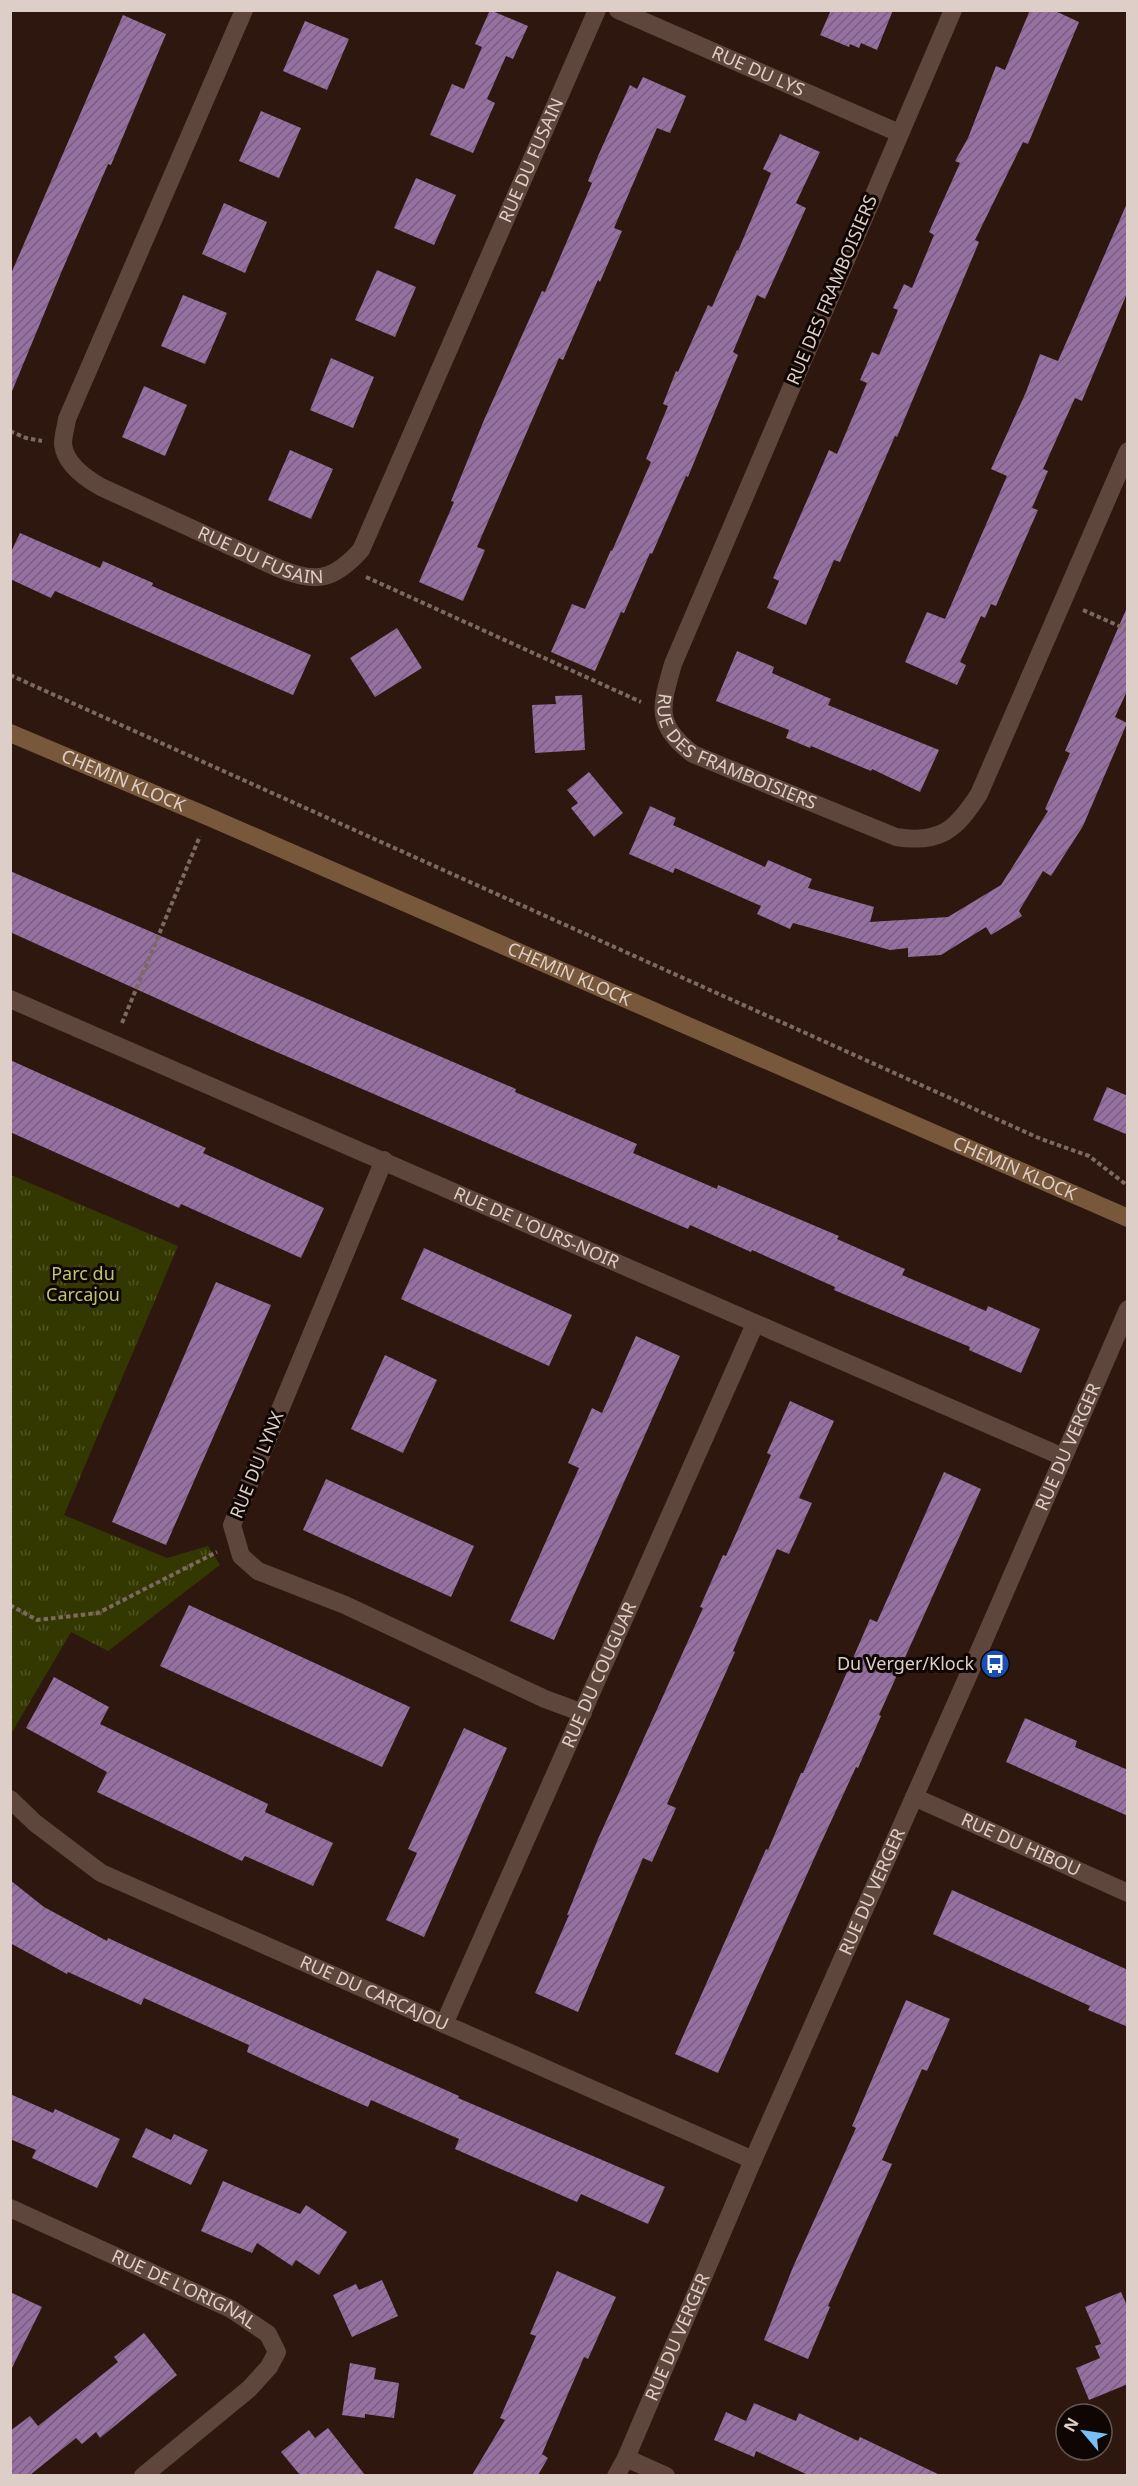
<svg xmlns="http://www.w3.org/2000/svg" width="1138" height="2486" font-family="'Noto Sans',sans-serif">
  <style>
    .park { fill: url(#park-tufts) }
    .building { fill: url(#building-hatch) }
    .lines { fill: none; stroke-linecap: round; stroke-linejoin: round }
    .path { stroke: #7c6962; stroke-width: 4; stroke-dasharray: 4.5 3; stroke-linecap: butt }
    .minor { stroke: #5f463c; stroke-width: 18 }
    .secondary { stroke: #78583a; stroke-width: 18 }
    .labels { text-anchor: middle; stroke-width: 6; stroke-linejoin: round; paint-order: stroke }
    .street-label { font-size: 18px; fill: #decec8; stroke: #0f0603 }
    .park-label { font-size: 18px; fill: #bbc76e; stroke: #0f0603 }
    .poi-label { font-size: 18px; fill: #decec8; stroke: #0f0603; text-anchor: end }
  </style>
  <defs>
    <pattern id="park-tufts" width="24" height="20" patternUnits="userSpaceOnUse" patternTransform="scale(1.5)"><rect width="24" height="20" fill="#333800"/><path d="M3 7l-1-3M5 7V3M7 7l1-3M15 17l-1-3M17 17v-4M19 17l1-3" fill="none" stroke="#505424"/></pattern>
    <pattern id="building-hatch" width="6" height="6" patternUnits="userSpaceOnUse" patternTransform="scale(1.5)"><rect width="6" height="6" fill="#9570a1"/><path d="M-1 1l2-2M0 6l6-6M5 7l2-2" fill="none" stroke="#785e7e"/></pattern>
  </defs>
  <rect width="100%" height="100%" fill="#2d170f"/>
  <path class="park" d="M 11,1175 L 178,1246 L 64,1515 L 167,1558 L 208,1546 L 220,1565 L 108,1651 L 71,1632 L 11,1734 Z"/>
  <g class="building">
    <path d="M 490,10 L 528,26 L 513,59 L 506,56 L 487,99 L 495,103 L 473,153 L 430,135 L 452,84 L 464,89 L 482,47 L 475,44 Z"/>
    <path d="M 831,10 L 893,10 L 877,50 L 861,43 L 859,48 L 850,44 L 849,47 L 820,35 Z"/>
    <path d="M 1030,10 L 1053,10 L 1079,22 L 1028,144 L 1023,142 L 975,240 L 979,242 L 897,437 L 895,436 L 840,562 L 834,560 L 806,625 L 767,608 L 779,581 L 773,578 L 829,450 L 837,454 L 867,383 L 860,380 L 872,352 L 879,355 L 898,310 L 893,308 L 904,284 L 912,288 L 934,235 L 929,232 L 960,163 L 955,161 L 968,138 L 996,66 L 1005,70 Z"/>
    <path d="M 123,15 L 166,34 L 111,165 L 108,164 L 61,273 L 10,396 L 10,276 Z"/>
    <path d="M 305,21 L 349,39 L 327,90 L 283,71 Z"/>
    <path d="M 643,77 L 686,96 L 670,133 L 657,128 L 614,228 L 622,231 L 600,282 L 598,280 L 563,360 L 559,358 L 477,547 L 485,550 L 463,601 L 419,582 L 454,502 L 451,501 L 484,420 L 542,291 L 545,292 L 592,183 L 588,181 L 598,156 L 630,85 L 637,89 Z"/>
    <path d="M 261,111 L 301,128 L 279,178 L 239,161 Z"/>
    <path d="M 780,134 L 820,152 L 796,203 L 806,208 L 765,299 L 757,295 L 733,352 L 738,355 L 688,477 L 686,476 L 652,554 L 650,553 L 624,613 L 621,612 L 595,671 L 551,652 L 572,604 L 585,609 L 611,550 L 612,551 L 651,462 L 646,459 L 668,406 L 663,404 L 676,371 L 678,372 L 708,305 L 712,307 L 737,250 L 738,251 L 771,173 L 763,169 Z"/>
    <path d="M 416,178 L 456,195 L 434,245 L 394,228 Z"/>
    <path d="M 1128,201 L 1128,291 L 1082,401 L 1075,398 L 1043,469 L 1048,471 L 1032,508 L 1038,510 L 996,606 L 991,604 L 985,618 L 981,616 L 960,662 L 966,665 L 957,685 L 905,662 L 927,612 L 945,619 L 1007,476 L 991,469 L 1026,392 L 1040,354 L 1058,361 Z"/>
    <path d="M 224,203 L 267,222 L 245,273 L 202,254 Z"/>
    <path d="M 377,270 L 416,287 L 395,337 L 355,320 Z"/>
    <path d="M 183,295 L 227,313 L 205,364 L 161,346 Z"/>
    <path d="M 331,358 L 374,377 L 353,428 L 310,410 Z"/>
    <path d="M 144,386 L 187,405 L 165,456 L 122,437 Z"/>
    <path d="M 290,450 L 333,469 L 311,519 L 268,500 Z"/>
    <path d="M 20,533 L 100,568 L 103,561 L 153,583 L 152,586 L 311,655 L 293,695 L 55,591 L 51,598 L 10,579 L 10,554 Z"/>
    <path d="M 1128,605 L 1128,689 L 1115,717 L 1127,723 L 1083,826 L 1051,876 L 1043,871 L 1019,911 L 1022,916 L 991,935 L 986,927 L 941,955 L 908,957 L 908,948 L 890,950 L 793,923 L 790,929 L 757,914 L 761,906 L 675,868 L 673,873 L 629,854 L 650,806 L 676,818 L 673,825 L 765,867 L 768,860 L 812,879 L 808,888 L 874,907 L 870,922 L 948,917 L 1001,885 L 1048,811 L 1045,809 L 1070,753 L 1065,751 Z"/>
    <path d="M 397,628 L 422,668 L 375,697 L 350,658 Z"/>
    <path d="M 737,651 L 774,667 L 772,673 L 831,699 L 828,705 L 939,750 L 920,792 L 872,769 L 871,771 L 811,746 L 810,748 L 786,738 L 789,730 L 716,701 Z"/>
    <path d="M 582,695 L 585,750 L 535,753 L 532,705 L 556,704 L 555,696 Z"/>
    <path d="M 589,772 L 623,813 L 594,837 L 571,808 L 578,803 L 567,790 Z"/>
    <path d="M 10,871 L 516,1089 L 515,1092 L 637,1144 L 633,1153 L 717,1189 L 718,1185 L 839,1236 L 837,1239 L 905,1269 L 902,1275 L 986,1311 L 988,1306 L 1040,1329 L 1021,1373 L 969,1350 L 970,1347 L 834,1290 L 835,1287 L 752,1250 L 751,1252 L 690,1225 L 688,1229 L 508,1152 L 242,1037 L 10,932 Z"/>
    <path d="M 10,1060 L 206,1148 L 203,1153 L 324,1208 L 301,1258 L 181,1204 L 179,1208 L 10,1132 Z"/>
    <path d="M 1107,1087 L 1128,1096 L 1128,1135 L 1093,1120 Z"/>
    <path d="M 424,1248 L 572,1315 L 549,1366 L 401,1299 Z"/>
    <path d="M 216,1282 L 271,1305 L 166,1545 L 112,1522 Z"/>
    <path d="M 636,1336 L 680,1356 L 554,1640 L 510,1621 L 579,1468 L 568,1463 L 592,1408 L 602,1413 Z"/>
    <path d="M 385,1355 L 437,1380 L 403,1453 L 351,1429 Z"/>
    <path d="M 790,1401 L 834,1421 L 799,1498 L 812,1503 L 789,1554 L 777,1549 L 733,1651 L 735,1652 L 667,1804 L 676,1808 L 652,1862 L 643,1858 L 578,2012 L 535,1993 L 569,1915 L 567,1915 L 598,1839 L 703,1608 L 700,1607 L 723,1555 L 726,1556 L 771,1455 L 767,1453 Z"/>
    <path d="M 944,1472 L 981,1489 L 879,1715 L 881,1716 L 858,1768 L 856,1767 L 821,1843 L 718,2073 L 675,2054 L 766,1849 L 768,1850 L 801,1773 L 803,1773 L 870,1619 L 877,1622 Z"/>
    <path d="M 326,1479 L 474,1546 L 451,1597 L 303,1530 Z"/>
    <path d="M 189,1605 L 410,1707 L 382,1767 L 160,1666 Z"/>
    <path d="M 54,1677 L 109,1707 L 100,1724 L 268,1804 L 265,1812 L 333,1843 L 313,1886 L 245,1856 L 242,1861 L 97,1792 L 107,1772 L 26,1728 Z"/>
    <path d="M 1025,1718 L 1077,1741 L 1075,1747 L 1128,1770 L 1128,1816 L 1006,1762 Z"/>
    <path d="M 464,1728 L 507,1748 L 424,1937 L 386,1920 L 417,1853 L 408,1849 Z"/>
    <path d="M 10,1880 L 44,1907 L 107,1941 L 108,1938 L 134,1950 L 459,2096 L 458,2098 L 665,2187 L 648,2224 L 581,2194 L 577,2202 L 455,2149 L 459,2139 L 371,2100 L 368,2107 L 316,2084 L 247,2052 L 249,2045 L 144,1998 L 141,2005 L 68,1972 L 67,1974 L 10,1943 Z"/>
    <path d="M 952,1890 L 1128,1970 L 1128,2027 L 1088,2010 L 1090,2006 L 933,1934 Z"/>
    <path d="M 906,2000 L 950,2019 L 927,2071 L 922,2069 L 882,2160 L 892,2164 L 828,2306 L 830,2307 L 808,2359 L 764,2340 L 793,2267 L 856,2128 L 852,2126 Z"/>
    <path d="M 10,2094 L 53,2113 L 55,2109 L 120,2139 L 97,2188 L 32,2158 L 36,2150 L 10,2139 Z"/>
    <path d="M 146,2128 L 171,2140 L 174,2134 L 208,2150 L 191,2185 L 132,2157 Z"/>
    <path d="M 223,2181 L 300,2214 L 306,2205 L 347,2232 L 319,2275 L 296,2260 L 292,2266 L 257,2243 L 252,2253 L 201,2231 Z"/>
    <path d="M 557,2271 L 616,2297 L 588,2359 L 584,2357 L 542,2454 L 548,2458 L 538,2475 L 472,2475 L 505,2420 L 500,2418 L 536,2336 L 530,2334 Z"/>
    <path d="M 382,2280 L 398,2316 L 352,2337 L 333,2295 L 356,2284 L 359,2290 Z"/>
    <path d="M 10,2292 L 42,2307 L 10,2372 Z"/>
    <path d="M 1121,2292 L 1128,2308 L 1128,2384 L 1089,2400 L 1076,2368 L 1100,2358 L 1095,2346 L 1101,2344 L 1085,2307 Z"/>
    <path d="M 144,2333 L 177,2375 L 100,2438 L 96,2432 L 82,2444 L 76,2438 L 30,2475 L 10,2475 L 10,2431 L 30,2416 L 38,2426 L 118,2362 L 114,2357 Z"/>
    <path d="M 350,2363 L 376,2368 L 374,2379 L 399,2383 L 394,2418 L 365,2414 L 365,2418 L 342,2415 Z"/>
    <path d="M 754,2403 L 796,2421 L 799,2413 L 858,2441 L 860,2437 L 940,2475 L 808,2475 L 756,2451 L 754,2457 L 714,2440 L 726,2412 L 746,2421 Z"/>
    <path d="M 328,2428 L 365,2475 L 300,2475 L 281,2452 L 309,2430 L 315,2438 Z"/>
  </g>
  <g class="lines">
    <g class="path">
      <path d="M 10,431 L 26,438 L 42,441"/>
      <path d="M 366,577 L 641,702"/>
      <path d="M 1083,610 L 1128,630"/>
      <path d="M 10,675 L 1041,1139 L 1089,1156 L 1128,1186"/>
      <path d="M 122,1023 L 200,836"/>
      <path d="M 10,1605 L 37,1620 L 98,1613 L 217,1552"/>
    </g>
    <g class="minor">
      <path id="s1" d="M 244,10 L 67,419 C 66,427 63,436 63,444 C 65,464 85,478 101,487 L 278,568 C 316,584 334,580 361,550 L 597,10"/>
      <path id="s2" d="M 618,10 L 899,133"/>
      <path id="s3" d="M 953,10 L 673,664 C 661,706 654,725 693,754 L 896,837 C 940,844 956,830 979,794 L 1128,451"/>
      <path id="s4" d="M 10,999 L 1063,1457"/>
      <path d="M 384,1160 L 232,1525 L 241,1556 L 258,1571 L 345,1605 L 545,1699 L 583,1713"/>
      <path id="s5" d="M 914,1797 L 1128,1893"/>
      <path id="s6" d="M 10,1799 L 35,1823 L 101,1873 L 753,2160"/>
      <path id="s7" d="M 444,2024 L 755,1324"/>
      <path id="s8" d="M 10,2208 L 231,2309 L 268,2334 L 277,2352 L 269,2367 L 249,2389 L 143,2476"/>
      <path d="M 626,2458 L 666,2476"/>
      <path id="s9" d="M 616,2476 L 626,2458 L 753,2160 L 984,1640 L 1128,1309"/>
    </g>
    <path class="secondary" id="s10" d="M 10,733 L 209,817 L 1128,1218"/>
  </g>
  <defs>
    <g id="bus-disc" transform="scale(1.5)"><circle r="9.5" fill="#1a4fb4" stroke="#0f0603"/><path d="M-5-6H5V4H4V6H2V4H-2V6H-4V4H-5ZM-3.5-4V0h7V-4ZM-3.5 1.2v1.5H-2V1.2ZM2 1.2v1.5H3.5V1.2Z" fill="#fff"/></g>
  </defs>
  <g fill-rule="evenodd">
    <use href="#bus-disc" x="995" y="1664"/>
  </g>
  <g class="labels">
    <g class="street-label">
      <text dy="6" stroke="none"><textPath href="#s2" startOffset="153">RUE DU LYS</textPath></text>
      <text dy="6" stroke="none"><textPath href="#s1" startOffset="1244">RUE DU FUSAIN</textPath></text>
      <text transform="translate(832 290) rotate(-67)" y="6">RUE DES FRAMBOISIERS</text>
      <text dy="6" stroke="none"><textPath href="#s1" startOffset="705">RUE DU FUSAIN</textPath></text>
      <text dy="6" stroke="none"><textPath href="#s3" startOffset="844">RUE DES FRAMBOISIERS</textPath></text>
      <text dy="6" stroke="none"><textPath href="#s10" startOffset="123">CHEMIN KLOCK</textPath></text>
      <text dy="6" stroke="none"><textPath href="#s10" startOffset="609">CHEMIN KLOCK</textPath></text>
      <text dy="6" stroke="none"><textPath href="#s10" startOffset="1095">CHEMIN KLOCK</textPath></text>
      <text dy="6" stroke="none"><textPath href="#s4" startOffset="574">RUE DE L'OURS-NOIR</textPath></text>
      <text dy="6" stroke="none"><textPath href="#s9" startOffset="1124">RUE DU VERGER</textPath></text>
      <text transform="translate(257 1465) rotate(-68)" y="6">RUE DU LYNX</text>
      <text dy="6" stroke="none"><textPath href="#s7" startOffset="382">RUE DU COUGUAR</textPath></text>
      <text dy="6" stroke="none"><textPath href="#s5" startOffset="117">RUE DU HIBOU</textPath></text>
      <text dy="6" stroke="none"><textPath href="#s9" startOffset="638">RUE DU VERGER</textPath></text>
      <text dy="6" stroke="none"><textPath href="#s6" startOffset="416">RUE DU CARCAJOU</textPath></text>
      <text dy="6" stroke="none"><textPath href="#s8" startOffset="192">RUE DE L'ORIGNAL</textPath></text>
      <text dy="6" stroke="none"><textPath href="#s9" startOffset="152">RUE DU VERGER</textPath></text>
    </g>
    <g class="park-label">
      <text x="83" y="1280">Parc du<tspan x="83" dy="21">Carcajou</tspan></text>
    </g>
    <g class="poi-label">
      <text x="974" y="1670">Du Verger/Klock</text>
    </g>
  </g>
  <rect width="1138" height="2486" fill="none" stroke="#decec8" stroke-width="24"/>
  <g transform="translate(1084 2432) rotate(299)"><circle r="28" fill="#0f0603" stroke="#625652" stroke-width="1.5"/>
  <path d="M0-4.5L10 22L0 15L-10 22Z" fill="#76c0f7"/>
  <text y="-9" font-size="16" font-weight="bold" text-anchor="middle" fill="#decec8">N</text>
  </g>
</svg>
